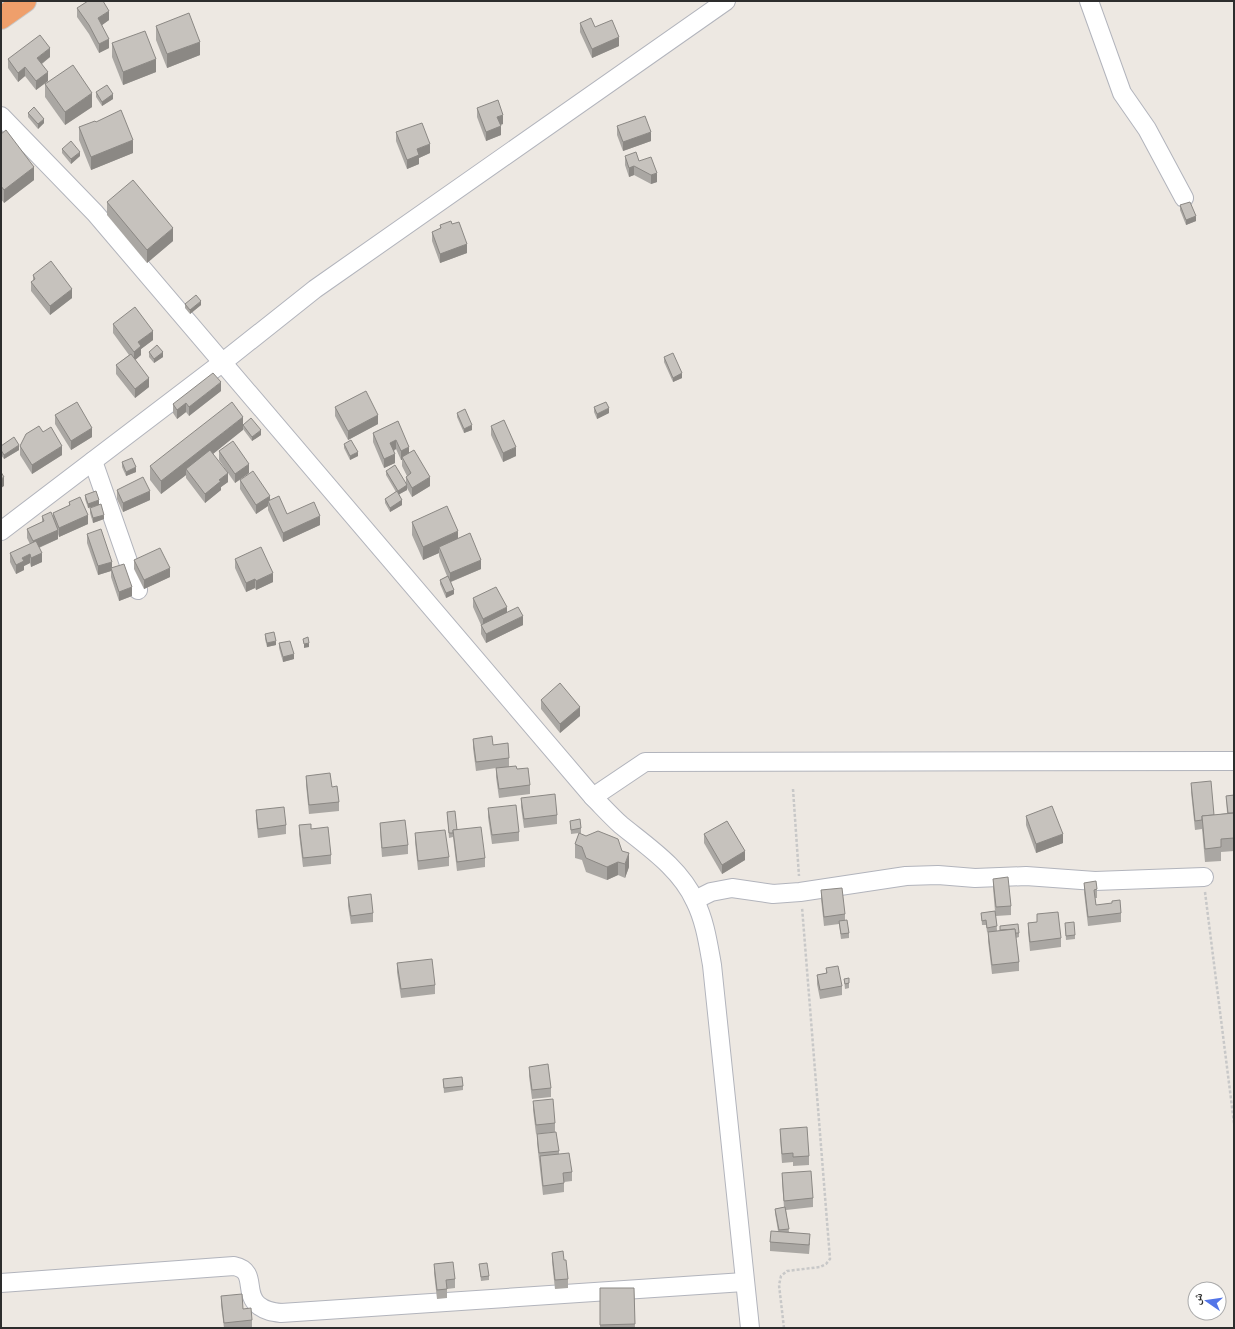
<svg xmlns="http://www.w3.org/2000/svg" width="1235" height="1329" font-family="Roboto,'Noto Naskh Arabic',sans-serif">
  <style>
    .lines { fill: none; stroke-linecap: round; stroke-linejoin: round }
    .minor-casing { stroke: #b2b4bc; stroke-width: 20 }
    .highway-casing { stroke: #c8c8c8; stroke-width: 24 }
    .path { stroke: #c8c8c8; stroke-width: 2.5; stroke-dasharray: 3 2; stroke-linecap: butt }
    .minor { stroke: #fff; stroke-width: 18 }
    .highway { stroke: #ef9f6b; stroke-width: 22 }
    .wall { fill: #aaa7a3 }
    .shaded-wall { fill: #8b8884 }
    .building { fill: #c6c2bd; stroke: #8b8884 }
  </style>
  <rect width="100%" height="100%" fill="#ede8e2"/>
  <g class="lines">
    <g class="minor-casing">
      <g id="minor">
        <path d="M 1089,1 L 1122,93 L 1147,129 L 1184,198"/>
        <path d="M 1,116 L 95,213 L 593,797 C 602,806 611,816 621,825 C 648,847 680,868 695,901 C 705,921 708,943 712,965 L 750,1328"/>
        <path d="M 93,461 L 138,590"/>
        <path d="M 1,531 L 223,362 L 315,289 L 726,1"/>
        <path d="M 593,797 L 645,762 L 1234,761"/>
        <path d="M 695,900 L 711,892 L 732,888 L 773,894 L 800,892 L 906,876 L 938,875 L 975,878 L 1026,876 L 1095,881 L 1204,877"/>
        <path d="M 1,1283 L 234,1266 C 258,1271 243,1292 258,1305 C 265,1311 273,1312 281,1313 L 744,1282"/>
      </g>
    </g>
    <g class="highway-casing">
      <path id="highway" d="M 1,18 L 25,1"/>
    </g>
    <g class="path">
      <path d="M 793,789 L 799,876"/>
      <path d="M 1205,892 L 1234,1123"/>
      <path d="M 784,1328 L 779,1285 L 781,1276 L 787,1271 L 820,1267 L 826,1264 L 830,1259 L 802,907"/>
    </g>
    <use href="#minor" class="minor"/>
    <use href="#highway" class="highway"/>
  </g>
  <g class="wall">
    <path d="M 77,8 L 109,20 L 102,25 L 109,48 L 99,53 L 89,34 L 77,17 Z"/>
    <path d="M 580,23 L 595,27 L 619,46 L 592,58 L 580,32 Z"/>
    <path d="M 156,26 L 200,55 L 167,68 L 156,40 Z"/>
    <path d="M 112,43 L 156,72 L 123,85 L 112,57 Z"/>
    <path d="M 50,57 L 42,64 L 48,81 L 36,90 L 25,76 L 18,82 L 8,68 L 8,59 Z"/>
    <path d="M 45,84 L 92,107 L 65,125 L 45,97 Z"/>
    <path d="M 96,92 L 113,99 L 102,106 L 96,97 Z"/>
    <path d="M 477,108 L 503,124 L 500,125 L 501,135 L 486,141 L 477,117 Z"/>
    <path d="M 28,113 L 44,123 L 38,129 L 28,117 Z"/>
    <path d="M 96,122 L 133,153 L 91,170 L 79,140 L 79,127 Z"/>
    <path d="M 617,126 L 651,141 L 623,151 L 617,135 Z"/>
    <path d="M 396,132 L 430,153 L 419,158 L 419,164 L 407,169 L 396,141 Z"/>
    <path d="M 1,134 L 34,180 L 4,203 L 1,199 Z"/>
    <path d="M 62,149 L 80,156 L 71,164 L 62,153 Z"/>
    <path d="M 625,156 L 639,161 L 657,182 L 651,184 L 634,175 L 629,177 L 625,165 Z"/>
    <path d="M 107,202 L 173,241 L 147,263 L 107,215 Z"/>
    <path d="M 1180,205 L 1196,221 L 1186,225 L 1180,210 Z"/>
    <path d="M 452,224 L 467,253 L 440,263 L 432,241 L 432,232 L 440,229 L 440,225 Z"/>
    <path d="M 33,275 L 72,298 L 50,315 L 31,291 L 31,282 L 33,281 Z"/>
    <path d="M 185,304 L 201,305 L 190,314 L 185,308 Z"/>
    <path d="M 113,324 L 153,340 L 141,349 L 141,355 L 135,360 L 149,387 L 135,398 L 116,374 L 116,365 L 129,355 L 113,333 Z"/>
    <path d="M 149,352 L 163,357 L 154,363 L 149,357 Z"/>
    <path d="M 664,357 L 682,378 L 673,382 L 664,362 Z"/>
    <path d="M 221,391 L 189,416 L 186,412 L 177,419 L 173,413 L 173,404 Z"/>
    <path d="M 335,407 L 378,424 L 348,440 L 335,416 Z"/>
    <path d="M 594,407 L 609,413 L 597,419 L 594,412 Z"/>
    <path d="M 457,413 L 472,430 L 464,433 L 457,417 Z"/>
    <path d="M 55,415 L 92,437 L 71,450 L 55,424 Z"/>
    <path d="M 398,421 L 409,453 L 430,486 L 412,497 L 407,488 L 407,490 L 399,494 L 402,505 L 390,512 L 385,503 L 385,499 L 396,492 L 386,475 L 386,471 L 406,483 L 406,477 L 407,476 L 402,466 L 402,460 L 401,460 L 396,449 L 394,451 L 395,463 L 384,468 L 373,442 L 373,433 Z"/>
    <path d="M 243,424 L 261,435 L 252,441 L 243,429 L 213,454 L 228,482 L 221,487 L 221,490 L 205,503 L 186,478 L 186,475 L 161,494 L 150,480 L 150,466 Z"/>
    <path d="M 491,426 L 516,456 L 503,462 L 491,435 Z"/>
    <path d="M 43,432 L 62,455 L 32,474 L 20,455 L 20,446 Z"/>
    <path d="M 344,444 L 358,456 L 350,460 L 344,448 Z"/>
    <path d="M 1,446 L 19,450 L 4,459 L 1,455 Z"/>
    <path d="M 219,451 L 249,473 L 235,483 L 219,460 Z"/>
    <path d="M 122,462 L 136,472 L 126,476 L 122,467 Z"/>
    <path d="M 240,480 L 270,500 L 287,514 L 320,525 L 283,542 L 268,510 L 268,506 L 256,514 L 240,489 Z"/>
    <path d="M 117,490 L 150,500 L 123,512 L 117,499 Z"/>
    <path d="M 85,495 L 99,505 L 88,508 L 85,499 Z"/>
    <path d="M 69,502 L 88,524 L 59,537 L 58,534 L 58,539 L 39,548 L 42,562 L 31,567 L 30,563 L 24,566 L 24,570 L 16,574 L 10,562 L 10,553 L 30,544 L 27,538 L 27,529 L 42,522 L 42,516 L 53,518 L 53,513 L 69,506 Z"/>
    <path d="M 90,508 L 104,519 L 93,523 L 90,513 Z"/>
    <path d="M 412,522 L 458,538 L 481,569 L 451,582 L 454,594 L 446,598 L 440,584 L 440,580 L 447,576 L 439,556 L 439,553 L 423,560 L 412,535 Z"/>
    <path d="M 87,534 L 112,568 L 132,596 L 119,601 L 111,577 L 111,571 L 98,575 L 87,543 Z"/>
    <path d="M 235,559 L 273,582 L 256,590 L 255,588 L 246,592 L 235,568 Z"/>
    <path d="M 134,560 L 170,577 L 144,589 L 134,569 Z"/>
    <path d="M 473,598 L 507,612 L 523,625 L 486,643 L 481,634 L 481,625 L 473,607 Z"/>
    <path d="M 265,634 L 276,645 L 267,647 L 265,639 Z"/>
    <path d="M 279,643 L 294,659 L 283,662 L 279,648 Z"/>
    <path d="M 541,700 L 580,716 L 560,733 L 541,709 Z"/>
    <path d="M 473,739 L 493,745 L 509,758 L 509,767 L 517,769 L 530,785 L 530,794 L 499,798 L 496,777 L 496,768 L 476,771 L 473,748 Z"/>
    <path d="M 306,776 L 332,787 L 339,802 L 339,811 L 309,814 L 306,785 Z"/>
    <path d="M 1191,783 L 1214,815 L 1227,813 L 1226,796 L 1234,795 L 1234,851 L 1221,852 L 1221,861 L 1205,862 L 1202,829 L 1195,830 L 1191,792 Z"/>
    <path d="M 521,798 L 557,815 L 557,824 L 524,828 L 521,807 Z"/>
    <path d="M 488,808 L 519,832 L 519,841 L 492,844 L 488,817 Z"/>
    <path d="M 256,810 L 286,825 L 286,834 L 258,838 L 256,819 Z"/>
    <path d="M 447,812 L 457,830 L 485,858 L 485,867 L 457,871 L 453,837 L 449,838 Z"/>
    <path d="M 1026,816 L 1063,843 L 1036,853 L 1026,825 Z"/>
    <path d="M 570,821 L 581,828 L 581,833 L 579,833 L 629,867 L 625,878 L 618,875 L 607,880 L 586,872 L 582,860 L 575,858 L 575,844 L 579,833 L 571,834 Z"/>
    <path d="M 380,823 L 408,845 L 408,854 L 382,857 L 380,832 Z"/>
    <path d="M 299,825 L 311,829 L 331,855 L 331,864 L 303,867 L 299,834 Z"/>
    <path d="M 415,833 L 449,857 L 449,866 L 418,870 L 415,842 Z"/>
    <path d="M 704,834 L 745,860 L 722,874 L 704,843 Z"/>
    <path d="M 993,879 L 1011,906 L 1011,915 L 996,916 L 997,931 L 1000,930 L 1000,926 L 1019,933 L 1019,937 L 1016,938 L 1019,962 L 1019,971 L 992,974 L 988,941 L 988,932 L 987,932 L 986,925 L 982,925 L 981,913 L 995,911 L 993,888 Z"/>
    <path d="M 1084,883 L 1097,889 L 1097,898 L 1095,898 L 1096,905 L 1121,913 L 1121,922 L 1088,926 L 1084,892 Z"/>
    <path d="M 821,890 L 845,914 L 845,921 L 849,933 L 849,938 L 841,939 L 839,924 L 824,926 L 821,899 Z"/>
    <path d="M 348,897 L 373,913 L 373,922 L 351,924 L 348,906 Z"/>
    <path d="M 1037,914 L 1061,938 L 1061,947 L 1030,951 L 1028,932 L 1028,923 L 1037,922 Z"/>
    <path d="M 1065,923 L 1075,935 L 1075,939 L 1066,940 Z"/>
    <path d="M 397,963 L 435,985 L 435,994 L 401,998 L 397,972 Z"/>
    <path d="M 826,968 L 842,986 L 842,995 L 820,999 L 817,984 L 817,975 L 826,973 Z"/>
    <path d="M 844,979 L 849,983 L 849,988 L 845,989 Z"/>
    <path d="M 529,1067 L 551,1088 L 551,1097 L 532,1099 L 529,1076 Z"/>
    <path d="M 443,1079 L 463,1086 L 463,1090 L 444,1093 Z"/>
    <path d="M 533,1101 L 555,1123 L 555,1132 L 536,1134 L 533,1110 Z"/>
    <path d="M 780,1129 L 809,1156 L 809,1165 L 793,1166 L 793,1162 L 782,1163 L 780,1138 Z"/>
    <path d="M 537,1134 L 559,1151 L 559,1154 L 572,1172 L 572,1181 L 564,1182 L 564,1192 L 543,1195 L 537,1143 Z"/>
    <path d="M 782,1173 L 813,1198 L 813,1207 L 786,1210 L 789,1232 L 810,1243 L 809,1254 L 770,1251 L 770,1242 L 778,1231 L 775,1213 L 775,1209 L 784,1207 L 782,1182 Z"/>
    <path d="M 552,1253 L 564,1260 L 568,1279 L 568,1288 L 555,1289 L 552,1262 Z"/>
    <path d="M 434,1264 L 455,1279 L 455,1288 L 447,1289 L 447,1298 L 437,1299 L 434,1273 Z"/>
    <path d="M 479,1264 L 489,1276 L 489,1280 L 481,1281 Z"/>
    <path d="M 600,1288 L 634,1288 L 635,1328 L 600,1328 Z"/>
    <path d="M 221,1296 L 243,1309 L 252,1320 L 252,1328 L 224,1328 L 221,1305 Z"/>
  </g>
  <g class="shaded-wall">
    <path d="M 109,11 L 109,20 L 98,28 L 98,18 Z"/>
    <path d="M 619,37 L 619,46 L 592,58 L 592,49 Z"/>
    <path d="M 109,39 L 109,48 L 99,53 L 99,44 Z"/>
    <path d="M 200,42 L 200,55 L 167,68 L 167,54 Z"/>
    <path d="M 50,48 L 50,57 L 37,67 L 37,58 Z"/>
    <path d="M 156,59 L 156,72 L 123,85 L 123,72 Z"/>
    <path d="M 25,67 L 25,76 L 18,82 L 18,73 Z"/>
    <path d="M 48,72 L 48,81 L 36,90 L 36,81 Z"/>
    <path d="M 92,93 L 92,107 L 65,125 L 65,112 Z"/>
    <path d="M 113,94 L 113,99 L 102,106 L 102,102 Z"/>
    <path d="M 503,115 L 503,124 L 497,126 L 497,117 Z"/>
    <path d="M 44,119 L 44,123 L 38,129 L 38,124 Z"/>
    <path d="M 501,126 L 501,135 L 486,141 L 486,132 Z"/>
    <path d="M 651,132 L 651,141 L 623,151 L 623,142 Z"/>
    <path d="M 133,140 L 133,153 L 91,170 L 91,157 Z"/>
    <path d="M 430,144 L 430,153 L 419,158 L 419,164 L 407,169 L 407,160 L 417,149 Z"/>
    <path d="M 80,152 L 80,156 L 71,164 L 71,159 Z"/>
    <path d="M 634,166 L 634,175 L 629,177 L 629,168 Z"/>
    <path d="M 34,167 L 34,180 L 4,203 L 4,190 Z"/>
    <path d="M 657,173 L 657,182 L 651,184 L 651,175 Z"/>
    <path d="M 1196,216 L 1196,221 L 1186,225 L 1186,220 Z"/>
    <path d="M 173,228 L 173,241 L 147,263 L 147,250 Z"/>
    <path d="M 467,244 L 467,253 L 440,263 L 440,254 Z"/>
    <path d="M 72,289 L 72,298 L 50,315 L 50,306 Z"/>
    <path d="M 201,301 L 201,305 L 190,314 L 190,310 Z"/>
    <path d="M 153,331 L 153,340 L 141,349 L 141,355 L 134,361 L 134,352 L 138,342 Z"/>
    <path d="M 163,352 L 163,357 L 154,363 L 154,359 Z"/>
    <path d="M 682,373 L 682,378 L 673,382 L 673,378 Z"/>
    <path d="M 149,378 L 149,387 L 135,398 L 135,389 Z"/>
    <path d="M 221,382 L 221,391 L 189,416 L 189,407 Z"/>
    <path d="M 186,403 L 186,412 L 177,419 L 177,410 Z"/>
    <path d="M 609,408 L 609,413 L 597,419 L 597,414 Z"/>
    <path d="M 378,415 L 378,424 L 348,440 L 348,431 Z"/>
    <path d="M 243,417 L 243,430 L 189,473 L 186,469 L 186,475 L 161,494 L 161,481 Z"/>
    <path d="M 472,425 L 472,430 L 464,433 L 464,429 Z"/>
    <path d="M 92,428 L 92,437 L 71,450 L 71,441 Z"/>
    <path d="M 261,430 L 261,435 L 252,441 L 252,437 Z"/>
    <path d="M 396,440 L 396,449 L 390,452 L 390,443 Z"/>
    <path d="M 19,445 L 19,450 L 4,459 L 4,455 Z"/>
    <path d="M 62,446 L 62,455 L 32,474 L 32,465 Z"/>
    <path d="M 409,447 L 409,456 L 402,457 L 402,460 L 401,460 L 401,451 Z"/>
    <path d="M 516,447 L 516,456 L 503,462 L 503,453 Z"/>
    <path d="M 358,452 L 358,456 L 350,460 L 350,456 Z"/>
    <path d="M 395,454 L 395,463 L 384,468 L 384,459 Z"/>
    <path d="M 249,464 L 249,473 L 235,483 L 235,474 Z"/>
    <path d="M 136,467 L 136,472 L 126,476 L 126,472 Z"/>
    <path d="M 228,473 L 228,482 L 221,487 L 221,490 L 205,503 L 205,494 L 219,480 Z"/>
    <path d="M 4,477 L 4,486 L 1,488 L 1,479 Z"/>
    <path d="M 430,477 L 430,486 L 412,497 L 412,488 Z"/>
    <path d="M 407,485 L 407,490 L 398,495 L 398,491 Z"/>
    <path d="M 150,491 L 150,500 L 123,512 L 123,503 Z"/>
    <path d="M 270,496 L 270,505 L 268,501 L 268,506 L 256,514 L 256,505 Z"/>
    <path d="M 99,500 L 99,505 L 88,508 L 88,504 Z"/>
    <path d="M 402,500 L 402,505 L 390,512 L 390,508 Z"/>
    <path d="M 88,515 L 88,524 L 59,537 L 59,528 Z"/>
    <path d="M 104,515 L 104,519 L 93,523 L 93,518 Z"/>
    <path d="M 320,516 L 320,525 L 283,542 L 283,533 Z"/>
    <path d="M 58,530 L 58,539 L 33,550 L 33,541 Z"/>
    <path d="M 458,531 L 458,545 L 439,547 L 439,553 L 423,560 L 423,547 Z"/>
    <path d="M 42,553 L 42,562 L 31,567 L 31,558 Z"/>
    <path d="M 30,554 L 30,563 L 24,566 L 24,570 L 16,574 L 16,565 L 22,558 Z"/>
    <path d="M 481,560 L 481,569 L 450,582 L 450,573 Z"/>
    <path d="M 112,562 L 112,571 L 111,568 L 111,571 L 98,575 L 98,566 Z"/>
    <path d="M 170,568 L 170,577 L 144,589 L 144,580 Z"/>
    <path d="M 273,573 L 273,582 L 256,590 L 256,581 Z"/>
    <path d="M 255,579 L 255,588 L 246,592 L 246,583 Z"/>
    <path d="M 132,587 L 132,596 L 119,601 L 119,592 Z"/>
    <path d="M 454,590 L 454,594 L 446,598 L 446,593 Z"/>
    <path d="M 507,607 L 507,616 L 483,628 L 483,619 Z"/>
    <path d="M 523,616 L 523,625 L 486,643 L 486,634 Z"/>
    <path d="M 276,641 L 276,645 L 267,647 L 267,643 Z"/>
    <path d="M 309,643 L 309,647 L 304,648 L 304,644 Z"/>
    <path d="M 294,654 L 294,659 L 283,662 L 283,657 Z"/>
    <path d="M 580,707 L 580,716 L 560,733 L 560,724 Z"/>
    <path d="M 1063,834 L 1063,843 L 1036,853 L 1036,844 Z"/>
    <path d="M 745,851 L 745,860 L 722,874 L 722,865 Z"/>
    <path d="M 629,853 L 629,867 L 625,878 L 625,864 Z"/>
    <path d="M 618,862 L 618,875 L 607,880 L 607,867 Z"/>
  </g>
  <g class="building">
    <path d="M 88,1 L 103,1 L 109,11 L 98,18 L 109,39 L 99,44 L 89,25 L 77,8 Z"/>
    <path d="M 189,13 L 200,42 L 167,54 L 156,26 Z"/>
    <path d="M 591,18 L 595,27 L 612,20 L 619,37 L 592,49 L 580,23 Z"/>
    <path d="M 145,31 L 156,59 L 123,72 L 112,43 Z"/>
    <path d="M 40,35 L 50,48 L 37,58 L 48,72 L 36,81 L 25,67 L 18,73 L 8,59 Z"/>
    <path d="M 73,65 L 92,93 L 65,112 L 45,84 Z"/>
    <path d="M 107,85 L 113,94 L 102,102 L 96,92 Z"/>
    <path d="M 498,100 L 503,115 L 497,117 L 501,126 L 486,132 L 477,108 Z"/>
    <path d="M 34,107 L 44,119 L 38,124 L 28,113 Z"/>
    <path d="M 121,110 L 133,140 L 91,157 L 79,127 L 95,121 L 96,122 Z"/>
    <path d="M 645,116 L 651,132 L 623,142 L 617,126 Z"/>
    <path d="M 422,123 L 430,144 L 417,149 L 419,155 L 407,160 L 396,132 Z"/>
    <path d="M 6,130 L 34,167 L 4,190 L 1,186 L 1,134 Z"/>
    <path d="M 71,141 L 80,152 L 71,159 L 62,149 Z"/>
    <path d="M 636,152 L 639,161 L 651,157 L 657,173 L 651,175 L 634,166 L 629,168 L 625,156 Z"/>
    <path d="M 133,180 L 173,228 L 147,250 L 107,202 Z"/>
    <path d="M 1190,202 L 1196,216 L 1186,220 L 1180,205 Z"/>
    <path d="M 451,221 L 452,224 L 459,222 L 467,244 L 440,254 L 432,232 L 441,228 L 440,225 Z"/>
    <path d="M 51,261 L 72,289 L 50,306 L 31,282 L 35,279 L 33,275 Z"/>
    <path d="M 196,295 L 201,301 L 190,310 L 185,304 Z"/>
    <path d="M 135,307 L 153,331 L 138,342 L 141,346 L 134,352 L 113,324 Z"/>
    <path d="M 157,345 L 163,352 L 154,359 L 149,352 Z"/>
    <path d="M 673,353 L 682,373 L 673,378 L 664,357 Z"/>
    <path d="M 131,354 L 149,378 L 135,389 L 116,365 Z"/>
    <path d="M 213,373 L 221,382 L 189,407 L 186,403 L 177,410 L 173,404 Z"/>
    <path d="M 366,391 L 378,415 L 348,431 L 335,407 Z"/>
    <path d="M 77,402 L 92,428 L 71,441 L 55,415 Z"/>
    <path d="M 232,402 L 243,417 L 161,481 L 150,466 Z"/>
    <path d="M 606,402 L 609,408 L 597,414 L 594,407 Z"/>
    <path d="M 465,409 L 472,425 L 464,429 L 457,413 Z"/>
    <path d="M 251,418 L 261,430 L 252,437 L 243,425 Z"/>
    <path d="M 504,420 L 516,447 L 503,453 L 491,426 Z"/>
    <path d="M 398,421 L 409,447 L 401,451 L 396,440 L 390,443 L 395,454 L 384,459 L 373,433 Z"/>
    <path d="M 39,426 L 43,432 L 51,427 L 62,446 L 32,465 L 20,446 L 26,434 Z"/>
    <path d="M 14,437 L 19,445 L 4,455 L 1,450 L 1,446 Z"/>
    <path d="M 351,440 L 358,452 L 350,456 L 344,444 Z"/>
    <path d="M 233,441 L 249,464 L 235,474 L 219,451 Z"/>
    <path d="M 210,450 L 228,473 L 219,480 L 221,481 L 205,494 L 186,469 Z"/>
    <path d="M 414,450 L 430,477 L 412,488 L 406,477 L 411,473 L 402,457 Z"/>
    <path d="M 132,458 L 136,467 L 126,472 L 122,462 Z"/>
    <path d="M 395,465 L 407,485 L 398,491 L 386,471 Z"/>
    <path d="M 253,471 L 270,496 L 256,505 L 240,480 Z"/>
    <path d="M 1,472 L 4,477 L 1,479 Z"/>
    <path d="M 143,477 L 150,491 L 123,503 L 117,490 Z"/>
    <path d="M 96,491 L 99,500 L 88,504 L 85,495 Z"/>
    <path d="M 397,491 L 402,500 L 390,508 L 385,499 Z"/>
    <path d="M 279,496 L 287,514 L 314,502 L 320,516 L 283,533 L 268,501 Z"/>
    <path d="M 80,497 L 88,515 L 59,528 L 53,513 L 70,505 L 69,502 Z"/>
    <path d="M 101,504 L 104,515 L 93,518 L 90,508 Z"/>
    <path d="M 447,506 L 458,531 L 423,547 L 412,522 Z"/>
    <path d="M 51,512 L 58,530 L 33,541 L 27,529 L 44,521 L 42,516 Z"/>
    <path d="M 101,529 L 112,562 L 98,566 L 87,534 Z"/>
    <path d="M 470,533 L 481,560 L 450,573 L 439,547 Z"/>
    <path d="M 36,541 L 42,553 L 31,558 L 30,554 L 22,558 L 24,561 L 16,565 L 10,553 Z"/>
    <path d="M 261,547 L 273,573 L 256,581 L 255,579 L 246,583 L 235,559 Z"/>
    <path d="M 160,548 L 170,568 L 144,580 L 134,560 Z"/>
    <path d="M 124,564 L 132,587 L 119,592 L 111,568 Z"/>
    <path d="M 448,576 L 454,590 L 446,593 L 440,580 Z"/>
    <path d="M 496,587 L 507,607 L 483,619 L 473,598 Z"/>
    <path d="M 518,607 L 523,616 L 486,634 L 481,625 Z"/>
    <path d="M 274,632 L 276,641 L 267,643 L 265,634 Z"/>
    <path d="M 308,637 L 309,643 L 304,644 L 303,639 Z"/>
    <path d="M 290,641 L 294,654 L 283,657 L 279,643 Z"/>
    <path d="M 560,683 L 580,707 L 560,724 L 541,700 Z"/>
    <path d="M 492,736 L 493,745 L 508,743 L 509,758 L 476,762 L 473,739 Z"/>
    <path d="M 516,766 L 517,769 L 528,768 L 530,785 L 499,789 L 496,768 Z"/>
    <path d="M 330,773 L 332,787 L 337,786 L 339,802 L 309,805 L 306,776 Z"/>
    <path d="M 1211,781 L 1214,815 L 1202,816 L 1202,820 L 1195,821 L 1191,783 Z"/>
    <path d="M 555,794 L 557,815 L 524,819 L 521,798 Z"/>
    <path d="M 1234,795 L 1234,813 L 1228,813 L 1226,796 Z"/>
    <path d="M 516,805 L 519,832 L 492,835 L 488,808 Z"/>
    <path d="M 1052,806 L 1063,834 L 1036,844 L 1026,816 Z"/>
    <path d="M 284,807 L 286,825 L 258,829 L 256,810 Z"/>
    <path d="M 455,811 L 457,830 L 453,830 L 453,833 L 449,833 L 447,812 Z"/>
    <path d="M 1234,813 L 1234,838 L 1221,839 L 1221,847 L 1205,849 L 1202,816 Z"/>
    <path d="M 580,819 L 581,828 L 571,830 L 570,821 Z"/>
    <path d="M 405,820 L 408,845 L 382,848 L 380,823 Z"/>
    <path d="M 727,821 L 745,851 L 722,865 L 704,834 Z"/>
    <path d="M 311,824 L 311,829 L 328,827 L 331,855 L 303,858 L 299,825 Z"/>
    <path d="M 481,827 L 485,858 L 457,862 L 453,830 Z"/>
    <path d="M 445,830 L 449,857 L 418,861 L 415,833 Z"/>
    <path d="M 598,831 L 618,839 L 622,851 L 629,853 L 625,864 L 618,862 L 607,867 L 586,858 L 582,847 L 575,844 L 579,833 L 586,836 Z"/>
    <path d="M 1008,877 L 1011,906 L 996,907 L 993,879 Z"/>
    <path d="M 1096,881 L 1097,889 L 1094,890 L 1096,905 L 1112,903 L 1112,901 L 1120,900 L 1121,913 L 1088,917 L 1084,883 Z"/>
    <path d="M 842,888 L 845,914 L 824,917 L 821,890 Z"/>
    <path d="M 371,894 L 373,913 L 351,916 L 348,897 Z"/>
    <path d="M 995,911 L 997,926 L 987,928 L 986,920 L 982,921 L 981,913 Z"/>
    <path d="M 1058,912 L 1061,938 L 1030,942 L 1028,923 L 1037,922 L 1037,914 Z"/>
    <path d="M 847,920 L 849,933 L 841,934 L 839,921 Z"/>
    <path d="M 1074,922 L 1075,935 L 1066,936 L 1065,923 Z"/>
    <path d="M 1018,924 L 1019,933 L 1015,933 L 1015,929 L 1000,930 L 1000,926 Z"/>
    <path d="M 1015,929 L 1019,962 L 992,965 L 988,932 Z"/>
    <path d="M 432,959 L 435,985 L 401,989 L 397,963 Z"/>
    <path d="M 838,966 L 842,986 L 820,990 L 817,975 L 827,973 L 826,968 Z"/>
    <path d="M 849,978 L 849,983 L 845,984 L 844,979 Z"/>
    <path d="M 548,1064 L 551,1088 L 532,1090 L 529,1067 Z"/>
    <path d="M 462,1077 L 463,1086 L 444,1088 L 443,1079 Z"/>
    <path d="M 553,1099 L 555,1123 L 536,1125 L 533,1101 Z"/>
    <path d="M 807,1127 L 809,1156 L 793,1157 L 793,1153 L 782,1154 L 780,1129 Z"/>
    <path d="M 556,1132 L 559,1151 L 539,1153 L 537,1134 Z"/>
    <path d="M 569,1153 L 572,1172 L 563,1173 L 564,1183 L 543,1186 L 540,1156 Z"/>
    <path d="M 811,1171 L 813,1198 L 784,1201 L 782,1173 Z"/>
    <path d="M 785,1207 L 789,1229 L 779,1230 L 775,1209 Z"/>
    <path d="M 771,1231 L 810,1234 L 809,1245 L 770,1242 Z"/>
    <path d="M 563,1251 L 564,1260 L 566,1260 L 568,1279 L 555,1280 L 552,1253 Z"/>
    <path d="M 453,1262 L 455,1279 L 446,1280 L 447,1289 L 437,1290 L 434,1264 Z"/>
    <path d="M 487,1263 L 489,1276 L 481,1277 L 479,1264 Z"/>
    <path d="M 600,1288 L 634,1288 L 635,1324 L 600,1325 Z"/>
    <path d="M 242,1294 L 243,1309 L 251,1308 L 252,1320 L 224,1323 L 221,1296 Z"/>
  </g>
  <rect width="1235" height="1329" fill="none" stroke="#2d2d2d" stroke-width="4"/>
  <g transform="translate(1207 1301) rotate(283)"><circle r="19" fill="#ffffff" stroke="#ababab"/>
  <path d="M0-3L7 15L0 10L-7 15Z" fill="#5375e8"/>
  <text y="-6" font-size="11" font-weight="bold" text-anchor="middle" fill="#2d2d2d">ش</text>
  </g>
</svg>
